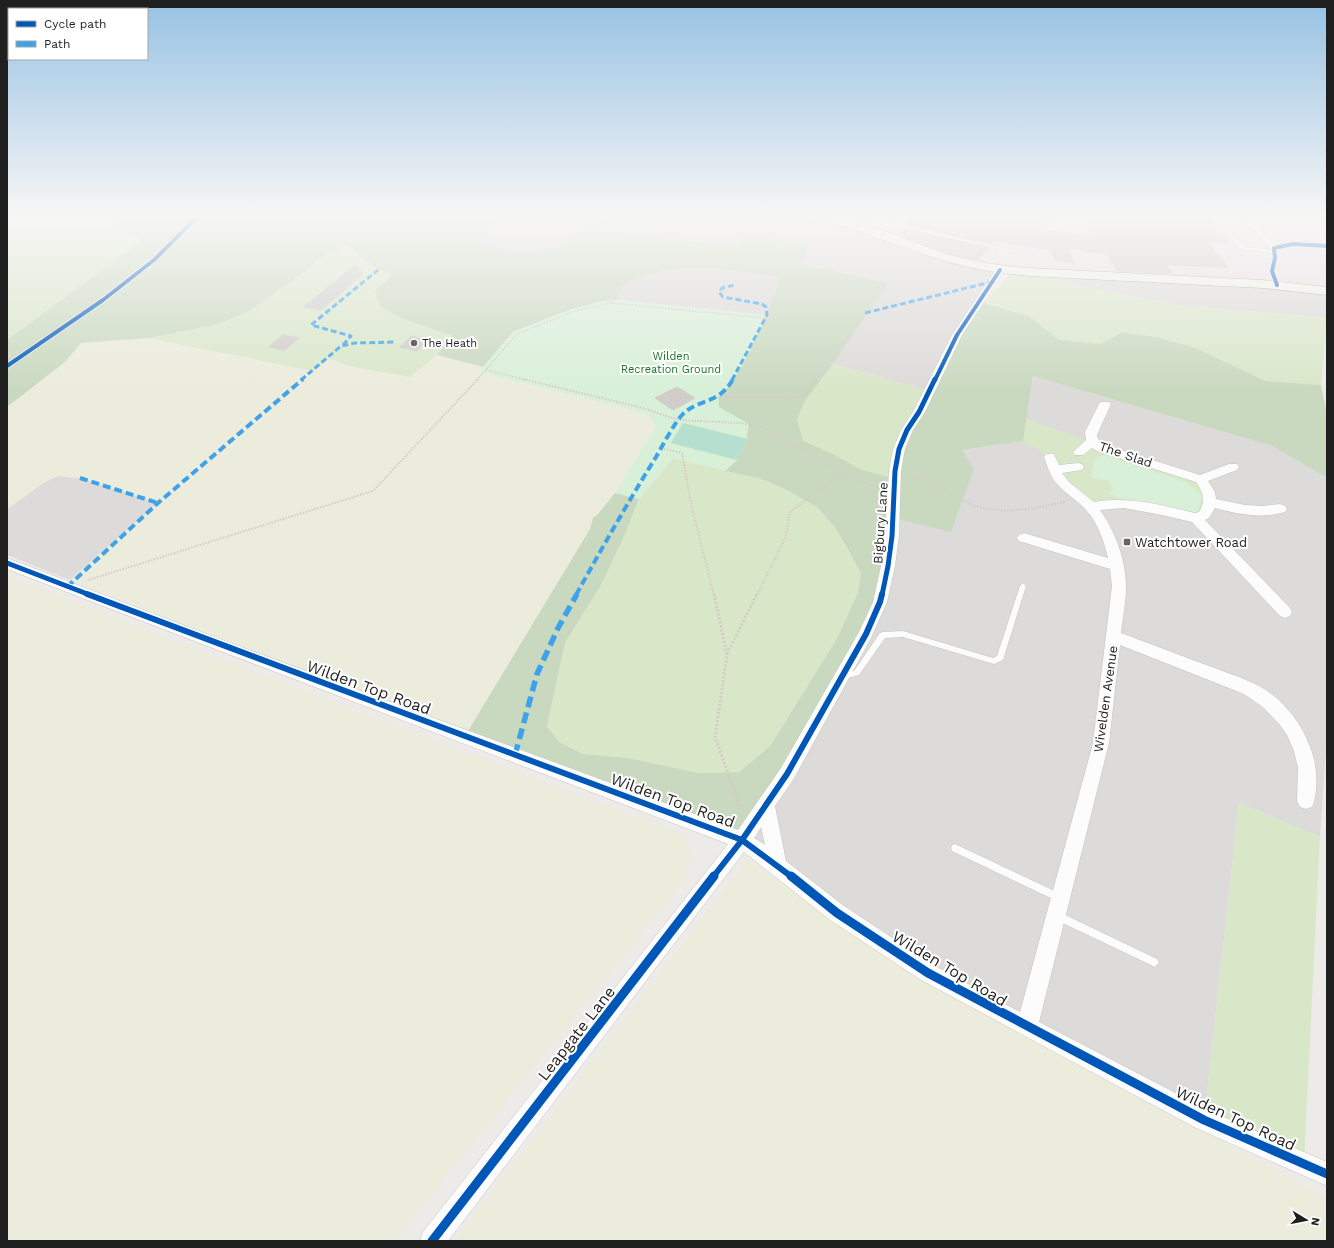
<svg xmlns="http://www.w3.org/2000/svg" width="1334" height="1248" font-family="'Work Sans',sans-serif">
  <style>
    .residential { fill: #dcdbd9 }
    .industrial { fill: #eae1e6 }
    .farmland { fill: #ebecdc }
    .grass { fill: #d9e7c9 }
    .forest { fill: #c9d9bf }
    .park { fill: #d8f0d8 }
    .pitch { fill: #b7dfcf }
    .building { fill: #d0cdcb; stroke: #d0cdca }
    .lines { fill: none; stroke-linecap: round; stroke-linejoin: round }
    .lane-casing { stroke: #c3c2c0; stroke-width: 1 }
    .street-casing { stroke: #c3c2c0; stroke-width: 1 }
    .secondary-casing { stroke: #939582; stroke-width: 1 }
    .path-far2 { stroke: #d6cac8; stroke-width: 1.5; stroke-dasharray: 1.5 1.5; stroke-linecap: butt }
    .path-far1 { stroke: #d6cac8; stroke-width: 2; stroke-dasharray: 1.5 1.5; stroke-linecap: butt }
    .path { stroke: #d6cac8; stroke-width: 3; stroke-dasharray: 2 2; stroke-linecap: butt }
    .lane { fill: #fcfcfc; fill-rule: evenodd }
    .street { fill: #fcfcfc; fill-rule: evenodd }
    .secondary { fill: #f2f3eb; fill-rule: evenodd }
    .quiet-far2 { stroke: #3da2ea; stroke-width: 3; stroke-dasharray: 6 3; stroke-linecap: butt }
    .quiet-far1 { stroke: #3da2ea; stroke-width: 4; stroke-dasharray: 8 4; stroke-linecap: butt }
    .quiet { stroke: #3da2ea; stroke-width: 5.5; stroke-dasharray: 11 5.5; stroke-linecap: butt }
    .cycleway-far3-casing { stroke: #fff; stroke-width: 5.5 }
    .cycleway-far2-casing { stroke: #fff; stroke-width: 7 }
    .cycleway-far1-casing { stroke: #fff; stroke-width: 9 }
    .cycleway-casing { stroke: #fff; stroke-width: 12 }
    .cycleway-far3 { stroke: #0057b8; stroke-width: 4 }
    .cycleway-far2 { stroke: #0057b8; stroke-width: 5 }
    .cycleway-far1 { stroke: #0057b8; stroke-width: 6 }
    .cycleway { stroke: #0057b8; stroke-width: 9 }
    .poi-dot { fill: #676665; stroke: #fff; stroke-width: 1.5 }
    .labels { text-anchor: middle; stroke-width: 4; stroke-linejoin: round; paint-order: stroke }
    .far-poi-label { font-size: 11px; fill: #1f1f1f; stroke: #fff; text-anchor: start }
    .far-park-label { font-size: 11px; fill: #16741f; stroke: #fff }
    .street-label { font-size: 13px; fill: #1f1f1f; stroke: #fff }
    .poi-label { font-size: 13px; fill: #1f1f1f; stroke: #fff; text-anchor: start }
    .near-street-label { font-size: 16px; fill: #1f1f1f; stroke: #fff }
  </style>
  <rect width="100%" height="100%" fill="#edebe8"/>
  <g class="residential">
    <path d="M 504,216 L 818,216 L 1000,270 L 930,391 L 833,364 L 889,283 L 798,262 L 811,245 L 742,234 L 739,246 L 584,229 L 559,246 L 540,252 L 510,253 L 486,244 L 483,237 L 492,227 Z"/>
    <path d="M 713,268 L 781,277 L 767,315 L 617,300 L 621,288 L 631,280 L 670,269 Z"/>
    <path d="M 1056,277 L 1327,291 L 1327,318 L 1176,305 L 1070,284 Z"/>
    <path d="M 1033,376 L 1272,446 L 1327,478 L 1327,734 L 1320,837 L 1239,803 L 1204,1120 L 1027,1027 L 742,840 L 893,518 L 962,450 L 1023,441 Z"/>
    <path d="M 58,476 L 80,478 L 158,503 L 70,580 L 7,555 L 7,509 L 45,482 Z"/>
  </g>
  <path class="industrial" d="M 818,216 L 1298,216 L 1327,223 L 1327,291 L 978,265 Z"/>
  <g class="farmland">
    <path d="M 148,338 L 313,371 L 328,358 L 349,366 L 410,377 L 437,355 L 483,367 L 480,372 L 630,409 L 644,414 L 654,420 L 656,427 L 615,493 L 598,514 L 593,518 L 590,529 L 468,731 L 225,641 L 70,580 L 158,503 L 80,478 L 58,476 L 45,482 L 7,509 L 7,407 L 65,362 L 81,343 L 92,340 L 107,341 Z"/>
    <path d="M 7,576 L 316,696 L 687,837 L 693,861 L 677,889 L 393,1241 L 7,1241 Z"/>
    <path d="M 748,859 L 886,957 L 1327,1199 L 1327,1241 L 455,1241 Z"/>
  </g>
  <g class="grass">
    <path d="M 7,216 L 123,216 L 112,224 L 113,230 L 133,235 L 142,240 L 7,340 Z"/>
    <path d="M 348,245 L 378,270 L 387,272 L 392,275 L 411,320 L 424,327 L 452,335 L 441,347 L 437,355 L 410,377 L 349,366 L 328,358 L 313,371 L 148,338 L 219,324 L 249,311 L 303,273 L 320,258 Z"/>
    <path d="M 1013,274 L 1056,277 L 1070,284 L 1176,305 L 1327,318 L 1321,385 L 1265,381 L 1196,348 L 1156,337 L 1122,332 L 1101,344 L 1058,340 L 1029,316 L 986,302 L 1006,278 Z"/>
    <path d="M 833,364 L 930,391 L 894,478 L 859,469 L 833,454 L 802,441 L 797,419 L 805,401 Z"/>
    <path d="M 1027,419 L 1205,484 L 1204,515 L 1139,506 L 1091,507 L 1059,478 L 1050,457 L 1023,441 Z"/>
    <path d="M 673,458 L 759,478 L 787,489 L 817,507 L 834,526 L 861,574 L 858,592 L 839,635 L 770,746 L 739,772 L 698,773 L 629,758 L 583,754 L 559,742 L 547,726 L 565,643 L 601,585 L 625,534 L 639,499 Z"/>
    <path d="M 1239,803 L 1320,837 L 1304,1163 L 1204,1120 Z"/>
  </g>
  <path class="forest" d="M 123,216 L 504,216 L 492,227 L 483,237 L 486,244 L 510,253 L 540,252 L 559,246 L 584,229 L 739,246 L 742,234 L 811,245 L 799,263 L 889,283 L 833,364 L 805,401 L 797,419 L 803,441 L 833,454 L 859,469 L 894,478 L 895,463 L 979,301 L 1029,316 L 1059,340 L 1101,344 L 1122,332 L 1156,337 L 1196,348 L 1265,381 L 1321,385 L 1327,414 L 1327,478 L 1272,446 L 1033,376 L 1023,441 L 962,450 L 974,469 L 951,532 L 893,518 L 880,602 L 742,840 L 468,731 L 590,529 L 593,518 L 598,514 L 615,493 L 639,499 L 625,534 L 601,585 L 565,643 L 547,726 L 559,742 L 583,754 L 629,758 L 698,773 L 739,772 L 770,746 L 839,635 L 858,592 L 861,574 L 847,548 L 834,526 L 817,507 L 787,490 L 759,478 L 725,471 L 737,460 L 748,439 L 719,407 L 718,397 C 739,381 773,304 780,277 L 713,268 L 670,269 L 631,280 L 621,288 L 617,300 L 605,301 L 572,309 L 513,332 L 483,367 L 437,355 L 452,335 C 435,330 392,317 381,306 C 378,302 377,296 375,291 L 392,275 L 387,272 L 378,270 L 347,245 L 320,258 L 303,273 L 249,311 L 219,324 L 148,338 L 81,343 L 65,362 L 7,407 L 7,340 L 142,240 L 133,235 L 113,230 L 112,224 Z"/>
  <g class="park">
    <path d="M 617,300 L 767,315 C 755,338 738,382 718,397 L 719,407 L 749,424 C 747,445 740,457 725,471 L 673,458 L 639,499 L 615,493 L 656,427 C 652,415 641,413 630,409 L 479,372 L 513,332 L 572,309 L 605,301 Z"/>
    <path d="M 1104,455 L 1186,482 L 1202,495 L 1198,513 L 1120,498 L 1109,494 L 1113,488 L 1107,480 L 1092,478 C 1093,467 1091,459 1104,455 Z"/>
  </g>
  <path class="pitch" d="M 683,423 L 748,439 L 737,460 L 671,443 Z"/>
  <g class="building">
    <path d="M 911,216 L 939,216 L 965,220 L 966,217 L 993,221 L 993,216 L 1007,216 L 1010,218 L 1045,221 L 1047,230 L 1093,237 L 1086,226 L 1093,226 L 1086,216 L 1205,216 L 1229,243 L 1208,242 L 1228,267 L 1166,265 L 1172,273 L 1117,271 L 1107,254 L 1067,248 L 1074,262 L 1056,261 L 1050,250 L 994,241 L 992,244 L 908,225 Z"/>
    <path d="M 904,229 L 905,229 L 989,248 L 978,260 L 968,258 L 947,253 L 898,234 Z"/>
    <path d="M 355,265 L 363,274 L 321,310 L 304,307 Z"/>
    <path d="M 283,335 L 299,338 L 285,350 L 269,347 Z"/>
    <path d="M 411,336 L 428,340 L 417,351 L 400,347 Z"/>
    <path d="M 677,387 L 695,398 L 673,410 L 655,398 Z"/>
  </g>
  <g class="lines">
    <g class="lane-casing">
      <g id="lane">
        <path d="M 895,216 L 899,216 L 899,221 L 907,226 L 1020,252 L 1018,253 L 905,228 L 896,222 Z"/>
        <path d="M 1008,216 L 1046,218 L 1055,216 L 1062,216 L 1046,220 L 1010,217 Z"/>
        <path d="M 1211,216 L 1215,216 L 1244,247 L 1272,250 L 1246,220 L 1245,219 L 1247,218 L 1275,246 C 1291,239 1310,243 1327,245 L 1327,247 C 1310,246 1292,242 1276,249 L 1277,258 L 1274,271 L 1279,285 L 1275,286 L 1270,271 L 1273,258 L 1272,252 L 1242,249 Z"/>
        <path d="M 1023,583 L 1026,586 L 1003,660 L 994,664 L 903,637 L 885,638 L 859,675 L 844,679 L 841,678 L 840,676 L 841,674 L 854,671 L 880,633 L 883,632 L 903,631 L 993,658 L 997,656 L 1020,586 Z"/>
        <path d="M 955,844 L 1063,895 L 1065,898 L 1063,901 L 1060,903 L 1057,901 L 952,851 L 951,848 L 952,845 Z"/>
        <path d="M 1057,911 L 1157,959 L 1159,962 L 1157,965 L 1154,967 L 1151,965 L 1054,919 L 1052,916 L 1054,913 Z"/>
      </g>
    </g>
    <g class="street-casing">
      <path id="street" d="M 1000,267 L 1005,270 L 962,335 L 925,412 L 913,430 L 905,449 L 901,471 L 899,536 L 895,566 L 887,602 L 871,638 L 793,780 L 775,806 L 786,861 L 844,906 L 935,966 L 1020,1012 L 1093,743 L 1112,586 L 1110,569 L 1019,541 L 1017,538 L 1019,535 L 1024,533 L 1108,558 C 1104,541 1098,523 1086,510 C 1078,501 1068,495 1060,487 C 1051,479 1048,468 1044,457 L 1046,454 L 1054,454 L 1059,465 L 1078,463 L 1082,464 L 1084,467 L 1082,470 L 1062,473 L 1069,482 L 1094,502 C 1128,496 1162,505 1195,513 L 1199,512 C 1206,501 1203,491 1196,482 L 1097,451 L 1092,448 L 1083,455 L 1075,455 L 1073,452 L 1086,440 L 1085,432 L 1099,404 L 1101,402 L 1109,402 L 1111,404 L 1097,435 L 1098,439 L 1105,445 L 1200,475 L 1229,464 L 1237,464 L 1239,467 L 1237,470 L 1208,481 L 1215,492 L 1216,499 L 1245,505 L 1262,506 L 1280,504 L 1285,506 L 1287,509 L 1285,512 C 1262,519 1237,514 1215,508 L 1209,518 L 1205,520 L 1290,608 L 1292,612 L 1290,616 L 1285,618 L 1280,616 L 1192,522 L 1162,515 L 1124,508 L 1100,510 C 1115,531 1126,560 1126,586 C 1126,601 1123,617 1121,633 C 1148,643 1174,653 1201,663 C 1219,670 1238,676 1255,684 C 1284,698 1306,728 1314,759 C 1317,773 1318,794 1312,807 L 1306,809 L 1300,807 L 1297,801 L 1298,768 L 1294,751 L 1287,735 L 1280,725 L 1264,708 L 1244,694 L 1120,645 L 1109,743 L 1039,1022 L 1212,1112 L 1327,1162 L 1327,1186 L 1196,1128 L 921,980 L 830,920 L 744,852 L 448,1241 L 420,1241 L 423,1232 L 728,844 L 215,649 L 7,569 L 7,558 L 225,641 L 738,830 L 781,768 L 859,632 L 873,602 L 881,566 L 885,536 L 889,471 L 893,449 L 901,430 L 913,412 L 952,335 L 997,268 ZM 761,827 L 765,845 L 754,838 Z"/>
    </g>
    <g class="secondary-casing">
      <path id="secondary" d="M 812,216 C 857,215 905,240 947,254 C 974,262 1002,266 1029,268 L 1262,280 L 1327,287 L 1327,295 L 1262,288 L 1029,276 C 999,273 970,269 942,260 C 899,247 858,229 814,218 Z"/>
    </g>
    <g class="path-far2">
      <path d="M 604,222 L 598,233 L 611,303 L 765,318"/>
      <path d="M 486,370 L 527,380"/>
      <path d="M 477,380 L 517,334 L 575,311 L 611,303"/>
      <path d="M 816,380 L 865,313"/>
    </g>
    <g class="path-far1">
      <path d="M 523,379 L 643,408 L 678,420 L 739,423 L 758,426 L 781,435 L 794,445 L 820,459 L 842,476 L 881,488"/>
      <path d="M 718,397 L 795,398 L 805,395 L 817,379"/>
      <path d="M 661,448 L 682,453 L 691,503 L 714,595"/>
      <path d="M 909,475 C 933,483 953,498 976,506 C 1005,515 1037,508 1065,502"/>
      <path d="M 88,580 L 373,491 L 478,379"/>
      <path d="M 757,595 L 785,539 L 790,512 L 808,498 L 842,476"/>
    </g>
    <g class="path">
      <path d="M 714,594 L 727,655 L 715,737 L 737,798 L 739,814"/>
      <path d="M 727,654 L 757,594"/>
    </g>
    <use href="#lane" class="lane"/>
    <use href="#street" class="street"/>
    <use href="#secondary" class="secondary"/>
    <g class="quiet-far2">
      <path d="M 865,313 L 991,282"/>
      <path d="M 343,345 L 351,336 L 311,325 L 378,270"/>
      <path d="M 301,380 L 341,346 L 355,343 L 394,342"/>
      <path d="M 732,380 L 767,315 L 766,307 L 762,304 L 723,297 L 719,292 L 722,288 L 735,285"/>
    </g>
    <g class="quiet-far1">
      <path d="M 80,478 L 158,503"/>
      <path d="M 67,587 L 158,503 L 303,379"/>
      <path d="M 576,595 C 602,548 628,502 656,457 C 663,445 673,425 682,415 C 698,398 719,405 733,379"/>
    </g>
    <path class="quiet" d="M 515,755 L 537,674 L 558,628 L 577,594"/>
    <g class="cycleway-far3-casing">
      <g id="cycleway-far3">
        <path d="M 1277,285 L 1272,271 L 1275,258 L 1274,248 L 1293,244 L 1327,246"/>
        <path d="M 7,366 L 103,300 L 154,260 L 198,216"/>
        <path d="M 935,380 L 957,335 L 1000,270"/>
      </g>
    </g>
    <g class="cycleway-far2-casing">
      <g id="cycleway-far2">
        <path d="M 7,563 L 90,595"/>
        <path d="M 882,595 L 888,566 L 892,536 L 895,471 L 899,449 L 907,430 L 919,412 L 935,379"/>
      </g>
    </g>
    <g class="cycleway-far1-casing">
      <g id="cycleway-far1">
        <path d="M 87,594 L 742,840 L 792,877"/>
        <path d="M 713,877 L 742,840 L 787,774 L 866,634 L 880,602 L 882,594"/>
      </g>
    </g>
    <g class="cycleway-casing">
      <g id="cycleway">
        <path d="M 791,876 L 837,913 L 928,973 L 1204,1120 L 1327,1174"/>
        <path d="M 432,1241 L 714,876"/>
      </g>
    </g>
    <use href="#cycleway-far3" class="cycleway-far3"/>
    <use href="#cycleway-far2" class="cycleway-far2"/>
    <use href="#cycleway-far1" class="cycleway-far1"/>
    <use href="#cycleway" class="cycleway"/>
  </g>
  <linearGradient id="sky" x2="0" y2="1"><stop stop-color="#97c2e4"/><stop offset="0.55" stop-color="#f7f6f5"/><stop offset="1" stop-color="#f7f6f5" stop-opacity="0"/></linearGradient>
  <rect width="1334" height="391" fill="url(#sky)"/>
  <g class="poi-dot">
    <circle cx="414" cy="343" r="4"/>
    <rect x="1123" y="538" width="8" height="8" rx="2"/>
  </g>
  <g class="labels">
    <g class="far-poi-label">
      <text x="422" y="347">The Heath</text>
    </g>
    <g class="far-park-label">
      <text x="671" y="360">Wilden<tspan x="671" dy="13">Recreation Ground</tspan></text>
    </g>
    <g class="street-label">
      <text transform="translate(1126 454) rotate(19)" y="5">The Slad</text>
      <text transform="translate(880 523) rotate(-86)" y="5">Bigbury Lane</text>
      <text transform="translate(1105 699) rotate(-82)" y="5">Wivelden Avenue</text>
    </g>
    <g class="poi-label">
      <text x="1135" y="547">Watchtower Road</text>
    </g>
    <g class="near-street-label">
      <text transform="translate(369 687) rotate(20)" y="6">Wilden Top Road</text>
      <text transform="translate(673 800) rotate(20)" y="6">Wilden Top Road</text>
      <text transform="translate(950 968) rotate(31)" y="6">Wilden Top Road</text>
      <text transform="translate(576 1033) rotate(-52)" y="6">Leapgate Lane</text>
      <text transform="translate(1236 1118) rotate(25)" y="6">Wilden Top Road</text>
    </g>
  </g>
  <rect width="1334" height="1248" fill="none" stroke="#1f1f1f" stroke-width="16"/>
  <rect x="8" y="8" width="140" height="52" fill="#ffffff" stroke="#a5a5a5"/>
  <rect x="16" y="21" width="20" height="6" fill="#0057b8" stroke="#a5a5a5"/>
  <text x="44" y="28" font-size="12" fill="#1f1f1f">Cycle path</text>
  <rect x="16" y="41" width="20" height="6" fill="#3da2ea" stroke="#a5a5a5"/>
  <text x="44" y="48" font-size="12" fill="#1f1f1f">Path</text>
  <g transform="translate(1306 1220) rotate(100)" stroke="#ffffff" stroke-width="3" paint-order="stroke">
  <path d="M0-3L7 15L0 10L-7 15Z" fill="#1f1f1f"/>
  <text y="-6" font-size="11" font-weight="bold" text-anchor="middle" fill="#1f1f1f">N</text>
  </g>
</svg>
